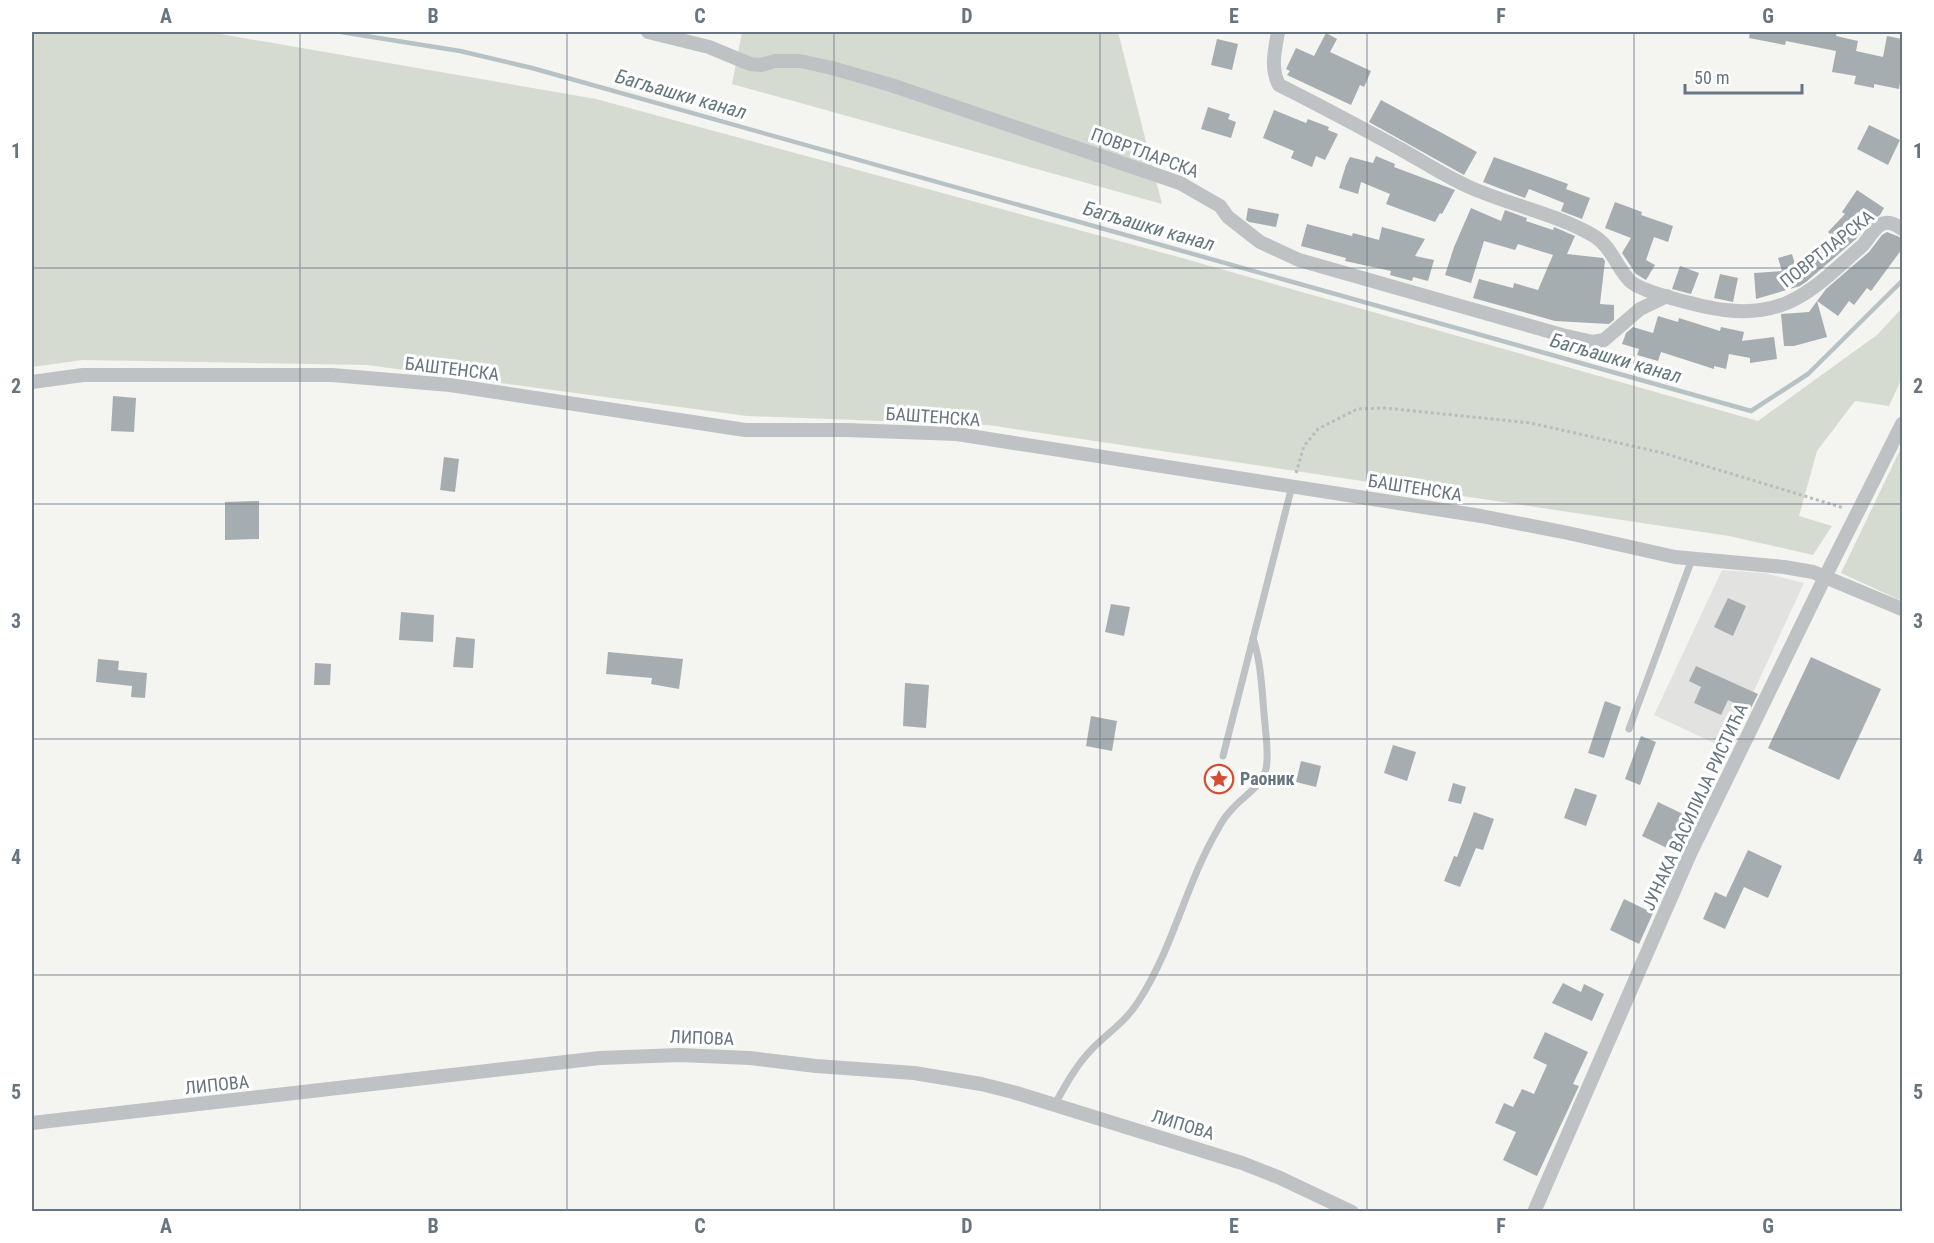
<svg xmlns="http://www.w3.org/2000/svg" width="1934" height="1243" font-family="'Roboto Condensed',sans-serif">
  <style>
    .built { fill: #e2e3e1 }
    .green { fill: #d6dbd2 }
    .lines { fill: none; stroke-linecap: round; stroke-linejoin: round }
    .stream { stroke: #b7c2c5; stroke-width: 4.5 }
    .building { fill: #a6adb1 }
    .path { stroke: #babcbe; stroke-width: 3; stroke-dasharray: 3 3; stroke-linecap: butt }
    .service { stroke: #bec2c5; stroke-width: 7 }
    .minor { stroke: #bec2c5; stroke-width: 14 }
    .grid { fill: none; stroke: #66757f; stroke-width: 1.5; stroke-opacity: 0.55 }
    .labels { text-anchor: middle; stroke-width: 6; stroke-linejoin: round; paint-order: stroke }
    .street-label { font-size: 18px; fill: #66757f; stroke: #fff }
    .poi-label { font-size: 18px; font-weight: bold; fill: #66757f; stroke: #fff; text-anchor: start }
    .water-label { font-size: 20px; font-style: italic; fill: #62777c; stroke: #fff }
    .neatline { fill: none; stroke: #66757f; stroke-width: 2 }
    .grid-label { font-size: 20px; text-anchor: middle; font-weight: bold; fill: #66757f }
  </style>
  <rect width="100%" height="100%" fill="#f4f4f1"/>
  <path class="built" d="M 1722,570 L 1764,573 L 1804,583 L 1727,749 L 1654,715 Z"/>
  <g class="green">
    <path d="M 32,32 L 209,32 L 596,99 L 1182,258 L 1758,421 L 1877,335 L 1902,308 L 1902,378 L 1889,406 L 1855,401 L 1817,451 L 1799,516 L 1832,526 L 1813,555 L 1729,536 L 988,425 L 747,416 L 367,365 L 83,360 L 32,367 Z"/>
    <path d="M 742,32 L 1118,32 L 1162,204 L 732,84 Z"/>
    <path d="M 1902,446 L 1902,601 L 1841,573 Z"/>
  </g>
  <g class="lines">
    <path class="stream" d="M 341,32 L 460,51 L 532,68 L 1751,411 L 1808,374 L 1902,281"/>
  </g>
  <g class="building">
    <path d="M 1750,32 L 1837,32 L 1836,36 L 1858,41 L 1856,51 L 1883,57 L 1887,36 L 1902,39 L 1902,71 L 1899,89 L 1874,84 L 1874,88 L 1854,84 L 1856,76 L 1832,72 L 1836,51 L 1786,41 L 1785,45 L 1749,38 Z"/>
    <path d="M 1326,33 L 1337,39 L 1330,52 L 1371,71 L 1364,87 L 1360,85 L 1351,105 L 1287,75 L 1290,71 L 1286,69 L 1296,48 L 1314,56 Z"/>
    <path d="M 1217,39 L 1238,44 L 1232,70 L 1211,65 Z"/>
    <path d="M 1381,100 L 1477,152 L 1464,175 L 1369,122 Z"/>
    <path d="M 1208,107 L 1230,114 L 1228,119 L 1236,122 L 1231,138 L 1201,129 Z"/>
    <path d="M 1274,110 L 1306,123 L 1308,119 L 1329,127 L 1328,130 L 1338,134 L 1325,160 L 1316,156 L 1312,167 L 1291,158 L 1294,151 L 1263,138 Z"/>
    <path d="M 1869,125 L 1900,140 L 1888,165 L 1857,149 Z"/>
    <path d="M 1376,156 L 1395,164 L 1394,167 L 1455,190 L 1442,214 L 1440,213 L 1435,222 L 1386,204 L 1390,194 L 1361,182 L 1358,194 L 1339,188 L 1346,165 L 1350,157 L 1373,163 Z"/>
    <path d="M 1494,157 L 1568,184 L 1566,189 L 1590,198 L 1582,219 L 1561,211 L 1564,203 L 1529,189 L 1525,198 L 1483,182 Z"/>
    <path d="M 1857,190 L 1884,208 L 1880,215 L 1870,222 L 1856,239 L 1806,282 L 1800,286 L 1756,299 L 1754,273 L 1782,271 L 1778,258 L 1792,254 L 1796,268 L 1834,238 L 1828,232 L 1845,214 L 1842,212 Z"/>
    <path d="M 1615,202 L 1642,212 L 1641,215 L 1673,226 L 1668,242 L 1654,237 L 1646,260 L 1655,265 L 1646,280 L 1636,274 L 1622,253 L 1631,238 L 1605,228 Z"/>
    <path d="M 1248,208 L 1279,214 L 1276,227 L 1249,222 L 1246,220 Z"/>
    <path d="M 1471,208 L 1501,221 L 1505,210 L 1527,218 L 1526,221 L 1553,230 L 1554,227 L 1575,236 L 1567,254 L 1603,258 L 1605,261 L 1600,304 L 1614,305 L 1614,320 L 1609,324 L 1555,321 L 1473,298 L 1479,279 L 1513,288 L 1514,283 L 1538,290 L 1553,255 L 1518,244 L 1515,250 L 1484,241 L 1471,283 L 1445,275 L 1454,247 Z"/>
    <path d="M 1307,224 L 1352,236 L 1353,233 L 1379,240 L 1382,227 L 1425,239 L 1415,256 L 1434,260 L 1428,281 L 1413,277 L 1412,281 L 1390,275 L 1391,271 L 1345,261 L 1346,258 L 1301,246 Z"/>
    <path d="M 1887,232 L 1902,238 L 1902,249 L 1871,291 L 1867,288 L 1854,305 L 1849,301 L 1838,316 L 1817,301 L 1826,289 L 1869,252 L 1882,235 Z"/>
    <path d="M 1680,266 L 1699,273 L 1691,294 L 1672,289 Z"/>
    <path d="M 1720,274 L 1738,278 L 1733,302 L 1714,298 Z"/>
    <path d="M 1817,301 L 1827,337 L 1794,346 L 1784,346 L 1781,314 L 1809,312 Z"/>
    <path d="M 1658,316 L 1678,322 L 1679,318 L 1720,331 L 1721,327 L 1744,332 L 1742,341 L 1774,337 L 1777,359 L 1750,363 L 1750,358 L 1729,354 L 1726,369 L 1714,366 L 1714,369 L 1661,352 L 1658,361 L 1637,355 L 1639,349 L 1622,344 L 1626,333 L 1633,327 L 1653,333 Z"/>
    <path d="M 113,396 L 136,398 L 134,432 L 111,431 Z"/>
    <path d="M 444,457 L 459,459 L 455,492 L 440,490 Z"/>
    <path d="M 259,501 L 259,539 L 225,540 L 225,502 Z"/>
    <path d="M 1728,598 L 1746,606 L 1733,636 L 1714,627 Z"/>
    <path d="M 1111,604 L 1130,607 L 1124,636 L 1105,632 Z"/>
    <path d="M 401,612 L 434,615 L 433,642 L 399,640 Z"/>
    <path d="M 456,637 L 475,639 L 473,668 L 453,667 Z"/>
    <path d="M 608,652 L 683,659 L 679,689 L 651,684 L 652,678 L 606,674 Z"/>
    <path d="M 1811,657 L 1881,689 L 1839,780 L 1768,748 Z"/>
    <path d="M 98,659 L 119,661 L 118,670 L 147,673 L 145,698 L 131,697 L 132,686 L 96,682 Z"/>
    <path d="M 315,663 L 331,664 L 330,685 L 314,685 Z"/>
    <path d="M 1696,666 L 1758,694 L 1750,710 L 1728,700 L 1721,715 L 1694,703 L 1701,687 L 1689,681 Z"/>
    <path d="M 905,683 L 929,685 L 926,728 L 903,726 Z"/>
    <path d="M 1605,701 L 1621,707 L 1604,758 L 1588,753 Z"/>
    <path d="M 1091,716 L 1117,721 L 1112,751 L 1086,746 Z"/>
    <path d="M 1641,736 L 1656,742 L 1640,785 L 1625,779 Z"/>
    <path d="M 1393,745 L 1416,752 L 1407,781 L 1384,773 Z"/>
    <path d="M 1301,761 L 1321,766 L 1316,787 L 1296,782 Z"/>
    <path d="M 1453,783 L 1466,787 L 1461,804 L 1448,801 Z"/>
    <path d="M 1575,788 L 1597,795 L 1586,826 L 1564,818 Z"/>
    <path d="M 1658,802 L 1685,815 L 1669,849 L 1642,836 Z"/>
    <path d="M 1474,812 L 1494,819 L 1483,850 L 1476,848 L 1460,887 L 1444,881 L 1454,856 L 1457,857 Z"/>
    <path d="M 1748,850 L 1782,866 L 1768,898 L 1744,887 L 1725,929 L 1703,919 L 1715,892 L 1726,897 Z"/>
    <path d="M 1624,899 L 1653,913 L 1639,944 L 1610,930 Z"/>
    <path d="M 1563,983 L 1581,992 L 1584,984 L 1604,994 L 1592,1021 L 1552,1003 Z"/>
    <path d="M 1545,1032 L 1588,1052 L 1573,1084 L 1579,1086 L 1537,1176 L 1503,1160 L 1516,1132 L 1495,1123 L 1504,1103 L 1513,1107 L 1522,1089 L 1534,1094 L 1547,1065 L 1533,1058 Z"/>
  </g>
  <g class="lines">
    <path class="path" d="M 1296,473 L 1304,446 L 1318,429 L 1357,409 L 1385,408 L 1531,423 L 1663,453 L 1844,508"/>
    <g class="service">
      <path d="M 1629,729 L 1692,559"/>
      <path d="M 1223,756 L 1292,486"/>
      <path d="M 1055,1104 C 1066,1084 1077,1064 1093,1048 C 1109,1032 1126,1021 1138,1002 C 1173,949 1186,883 1218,829 C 1222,821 1228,813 1234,807 C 1246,794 1261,787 1266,769 C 1269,755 1266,738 1265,724 C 1262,695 1262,666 1253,638"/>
    </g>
    <g class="minor">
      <path d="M 648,32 L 709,47 L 750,64 L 761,65 L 775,61 L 800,61 L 832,68 L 891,85 L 1180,183 L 1220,206 L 1228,217 L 1260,242 L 1299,260 L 1562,335 L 1593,342 L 1604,340 L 1640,309 L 1667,296"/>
      <path d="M 1278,32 C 1275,50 1270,68 1279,85 C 1321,106 1362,128 1404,151 C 1425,163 1445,176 1467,186 C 1508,205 1555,213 1594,236 C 1612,247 1616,267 1630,281 C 1642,293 1708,308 1725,310 C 1773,316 1802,300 1836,269 C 1845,261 1854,253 1863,245 C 1869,238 1876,224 1885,223 C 1891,222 1898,226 1902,229"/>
      <path d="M 32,382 L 83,375 L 332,375 L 450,385 L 745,430 L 846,430 L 957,434 L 1481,516 L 1568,533 L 1675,557 L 1784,567 L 1813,572 L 1902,609"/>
      <path d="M 32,1123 L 600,1058 L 679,1055 L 750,1058 L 816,1066 L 914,1073 L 981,1084 L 1013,1092 L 1242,1163 L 1278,1177 L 1352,1212"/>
      <path d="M 1534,1212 L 1690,854 L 1825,577 L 1902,424"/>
    </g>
  </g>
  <path class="grid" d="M 300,32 L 300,1212M 567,32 L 567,1212M 834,32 L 834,1212M 1100,32 L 1100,1212M 1367,32 L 1367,1212M 1634,32 L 1634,1212M 32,268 L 1902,268M 32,504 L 1902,504M 32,739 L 1902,739M 32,975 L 1902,975"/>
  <defs>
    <g id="sight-ring" transform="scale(1.5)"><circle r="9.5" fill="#fff" stroke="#d34f32" stroke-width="1.5"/><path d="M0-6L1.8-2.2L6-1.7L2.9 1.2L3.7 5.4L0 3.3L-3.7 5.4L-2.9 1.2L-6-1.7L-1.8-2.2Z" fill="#d34f32"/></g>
  </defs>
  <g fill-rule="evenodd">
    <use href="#sight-ring" x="1219" y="779"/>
  </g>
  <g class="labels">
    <g class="street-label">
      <text transform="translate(1145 153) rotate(20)" y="6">ПОВРТЛАРСКА</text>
      <text transform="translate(1827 249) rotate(-38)" y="6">ПОВРТЛАРСКА</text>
      <text transform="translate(452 369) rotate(7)" y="6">БАШТЕНСКА</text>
      <text transform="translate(933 417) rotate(4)" y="6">БАШТЕНСКА</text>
      <text transform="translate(1415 488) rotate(9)" y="6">БАШТЕНСКА</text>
      <text transform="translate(1695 807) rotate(-65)" y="6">ЈУНАКА ВАСИЛИЈА РИСТИЋА</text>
      <text transform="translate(702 1038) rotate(2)" y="6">ЛИПОВА</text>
      <text transform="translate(217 1085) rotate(-6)" y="6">ЛИПОВА</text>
      <text transform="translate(1183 1125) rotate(17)" y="6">ЛИПОВА</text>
    </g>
    <g class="poi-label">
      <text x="1240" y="785">Раоник</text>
    </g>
    <g class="water-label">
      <text transform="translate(681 94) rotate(16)" y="7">Багљашки канал</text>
      <text transform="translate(1149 226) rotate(16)" y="7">Багљашки канал</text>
      <text transform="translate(1616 358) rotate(16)" y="7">Багљашки канал</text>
    </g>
  </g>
  <rect width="1934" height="1243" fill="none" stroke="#ffffff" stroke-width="66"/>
  <path d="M1685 84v9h117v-9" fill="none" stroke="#66757f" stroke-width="3"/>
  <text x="1694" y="84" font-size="18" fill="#66757f" stroke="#ffffff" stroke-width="4.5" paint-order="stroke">50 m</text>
  <rect x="33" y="33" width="1868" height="1177" class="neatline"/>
  <g class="grid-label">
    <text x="166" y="23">A</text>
    <text x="433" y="23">B</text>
    <text x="700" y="23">C</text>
    <text x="967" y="23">D</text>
    <text x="1234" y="23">E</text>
    <text x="1501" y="23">F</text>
    <text x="1768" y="23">G</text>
    <text x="16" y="158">1</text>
    <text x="1918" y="158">1</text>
    <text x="16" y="393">2</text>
    <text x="1918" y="393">2</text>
    <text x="16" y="628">3</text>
    <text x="1918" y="628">3</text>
    <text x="16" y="864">4</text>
    <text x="1918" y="864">4</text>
    <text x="16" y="1099">5</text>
    <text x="1918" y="1099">5</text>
    <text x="166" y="1233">A</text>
    <text x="433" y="1233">B</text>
    <text x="700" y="1233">C</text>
    <text x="967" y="1233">D</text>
    <text x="1234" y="1233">E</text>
    <text x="1501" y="1233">F</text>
    <text x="1768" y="1233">G</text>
  </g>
</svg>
